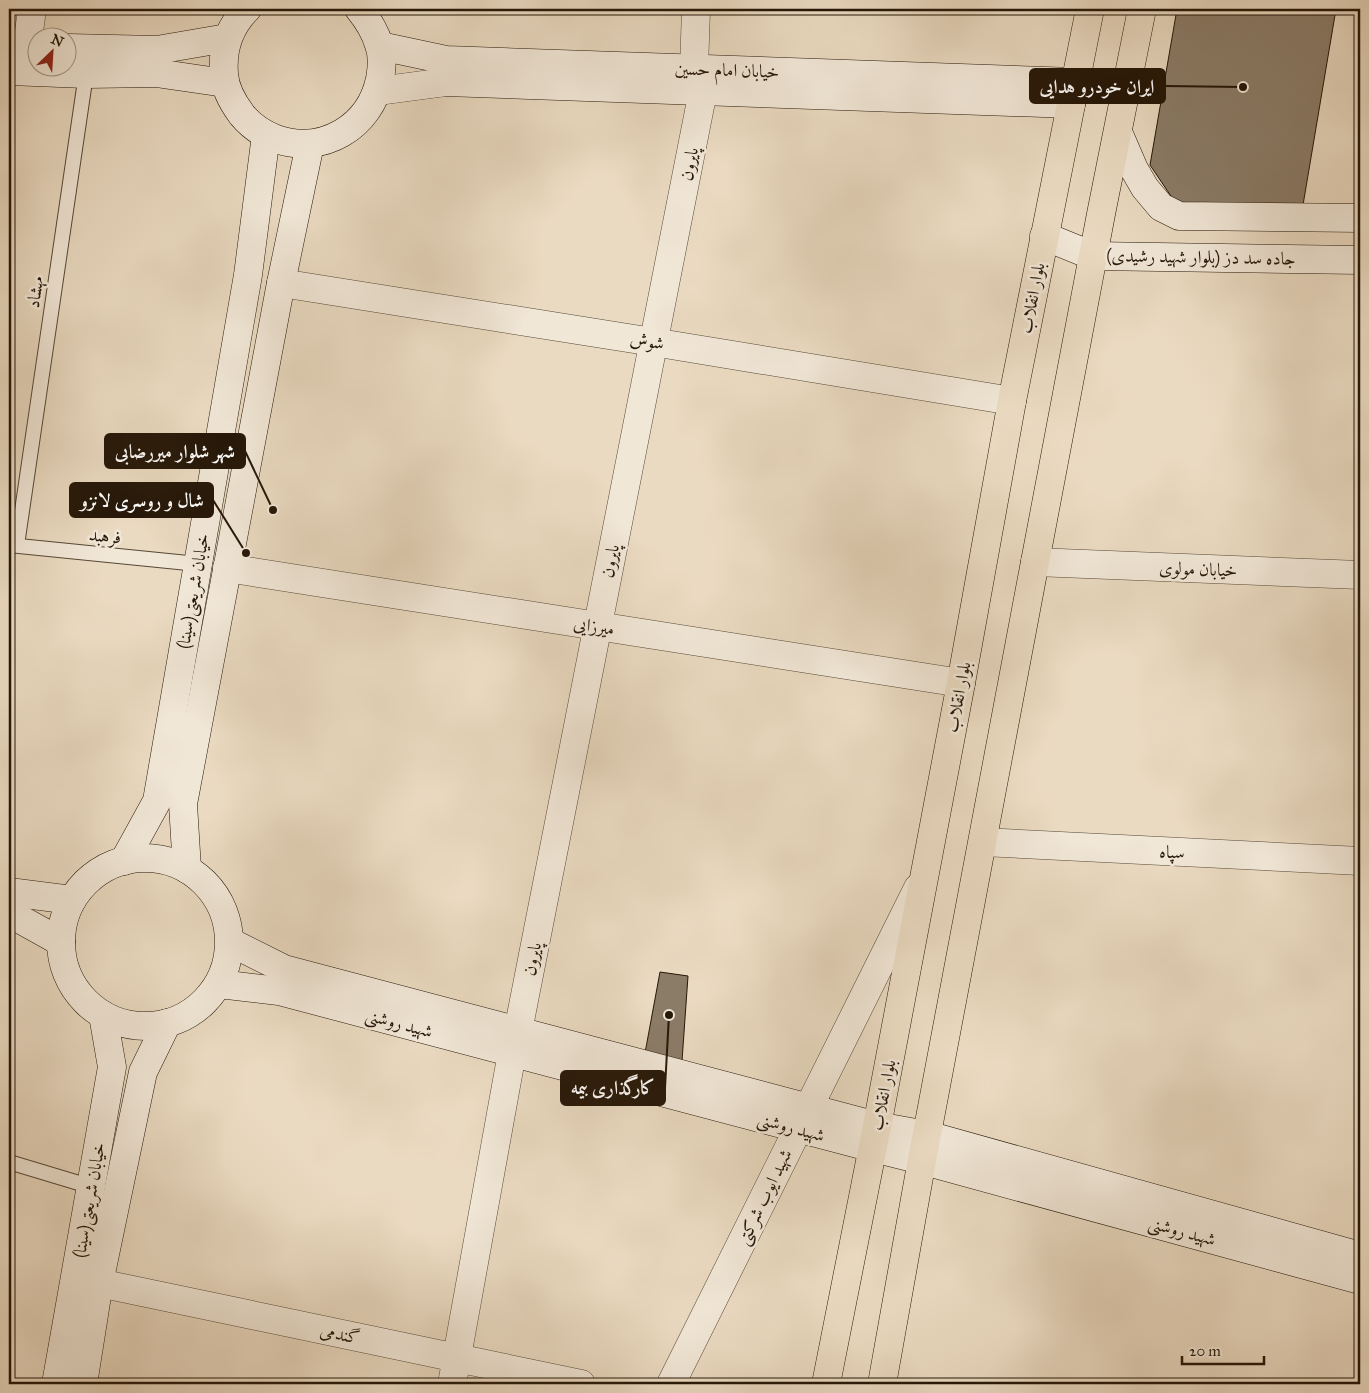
<svg xmlns="http://www.w3.org/2000/svg" width="1369" height="1393" font-family="'IM FELL Great Primer',Amiri,serif">
  <style>
    .building { fill: #8b7c68; stroke: #251708 }
    .lines { fill: none; stroke-linecap: round; stroke-linejoin: round }
    .lane-casing { stroke: #564836; stroke-width: 16 }
    .street-casing { stroke: #564836; stroke-width: 29 }
    .secondary-casing { stroke: #251708; stroke-width: 29 }
    .primary-casing { stroke: #251708; stroke-width: 29 }
    .lane { stroke: #f1e7d7; stroke-width: 14 }
    .street { stroke: #f1e7d7; stroke-width: 28 }
    .secondary { stroke: #f1e7d7; stroke-width: 28 }
    .primary { stroke: #eadac1; stroke-width: 28 }
    .labels { text-anchor: middle; stroke-width: 5; stroke-linejoin: round; paint-order: stroke }
    .street-label { font-size: 18px; fill: #251708; stroke: #f1e7d7 }
    .leader { fill: none; stroke: #251708; stroke-width: 2 }
    .callout-dot { fill: #251708; stroke: #f1e7d7; stroke-width: 2 }
    .callout { fill: #251708; stroke: #251708; stroke-width: 2 }
    .callout-label { font-size: 19px; text-anchor: middle; font-weight: bold; fill: #fff }
  </style>
  <rect width="100%" height="100%" fill="#eadac1"/>
  <filter id="stains"><feTurbulence type="fractalNoise" baseFrequency=".004" numOctaves="4"/><feColorMatrix values="0 0 0 0 .2 0 0 0 0 .09 0 0 0 0 .02 0 0 0 .5 -.17"/></filter>
  <radialGradient id="worn" r=".72"><stop offset=".6" stop-color="#630" stop-opacity="0"/><stop offset="1" stop-color="#630" stop-opacity=".3"/></radialGradient>
  <g class="building">
    <path d="M 1177,9 L 1336,9 L 1303,205 L 1177,205 L 1150,165 Z"/>
    <path d="M 660,972 L 688,976 L 682,1061 L 645,1053 Z"/>
  </g>
  <g class="lines">
    <g class="lane-casing">
      <g id="lane">
        <path d="M 9,545 L 198,564"/>
        <path d="M 17,545 L 86,74"/>
        <path d="M 9,1162 L 92,1187"/>
      </g>
    </g>
    <g class="street-casing">
      <g id="street">
        <path d="M 27,47 L 32,9"/>
        <path d="M 694,69 L 696,9"/>
        <path d="M 281,283 L 653,342 L 1012,401"/>
        <path d="M 1035,562 L 1360,575"/>
        <path d="M 227,568 L 961,683"/>
        <path d="M 983,842 L 1360,861"/>
        <path d="M 518,1031 L 703,91"/>
        <path d="M 99,1283 L 581,1384"/>
        <path d="M 452,1384 L 512,1053"/>
        <path d="M 671,1384 L 918,888"/>
      </g>
    </g>
    <g class="secondary-casing">
      <g id="secondary">
        <path d="M 247,9 C 229,27 222,49 224,74 C 225,90 233,103 242,115 C 251,126 263,134 276,139 C 323,155 370,127 380,79 C 382,68 383,55 379,45 C 375,31 368,20 359,9"/>
        <path d="M 9,46 L 38,47"/>
        <path d="M 380,46 L 446,60 L 1075,82"/>
        <path d="M 68,48 L 157,50 L 227,38"/>
        <path d="M 9,71 L 86,74 L 156,73 L 225,83"/>
        <path d="M 378,91 L 446,82 L 1071,104"/>
        <path d="M 1118,132 L 1134,169 L 1145,188 L 1161,207 L 1179,216 L 1360,218"/>
        <path d="M 1044,236 L 1093,256 L 1360,260"/>
        <circle cx="145" cy="942" r="84"/>
        <path d="M 124,861 L 157,801 L 248,275 L 266,135"/>
        <path d="M 187,869 L 183,804 L 281,283 L 310,144"/>
        <path d="M 9,892 L 72,900"/>
        <path d="M 9,913 L 61,942"/>
        <path d="M 230,942 L 284,969 L 877,1126 L 927,1135 L 1360,1256"/>
        <path d="M 219,984 L 279,991 L 873,1148 L 913,1158 L 1360,1280"/>
        <path d="M 56,1384 L 112,1067 L 103,1015"/>
        <path d="M 83,1384 L 99,1283 L 143,1072 L 167,1023"/>
      </g>
    </g>
    <g class="primary-casing">
      <g id="primary">
        <path d="M 826,1384 L 877,1126 L 961,683 L 1012,401 L 1090,9"/>
        <path d="M 882,1384 L 922,1160 L 1035,562 L 1101,214 L 1142,9"/>
      </g>
    </g>
    <use href="#lane" class="lane"/>
    <use href="#street" class="street"/>
    <use href="#secondary" class="secondary"/>
    <use href="#primary" class="primary"/>
  </g>
  <g class="labels">
    <g class="street-label">
      <text transform="translate(727 70) rotate(2)" y="6">خیابان امام حسین</text>
      <text transform="translate(689 164) rotate(-79)" y="6">پایرون</text>
      <text transform="translate(1201 257) rotate(1)" y="6">جاده سد دز (بلوار شهید رشیدی)</text>
      <text transform="translate(35 292) rotate(-82)" y="6">مهشاد</text>
      <text transform="translate(1032 298) rotate(-79)" y="6">بلوار انقلاب</text>
      <text transform="translate(647 341) rotate(9)" y="6">شوش</text>
      <text transform="translate(105 536) rotate(6)" y="6">فرهبد</text>
      <text transform="translate(610 561) rotate(-79)" y="6">پایرون</text>
      <text transform="translate(1198 569) rotate(2)" y="6">خیابان مولوی</text>
      <text transform="translate(193 591) rotate(-80)" y="6">خیابان شریعتی(سینا)</text>
      <text transform="translate(594 626) rotate(9)" y="6">میرزایی</text>
      <text transform="translate(958 697) rotate(-79)" y="6">بلوار انقلاب</text>
      <text transform="translate(1172 852) rotate(3)" y="6">سپاه</text>
      <text transform="translate(532 959) rotate(-79)" y="6">پایرون</text>
      <text transform="translate(399 1023) rotate(15)" y="6">شهید روشنی</text>
      <text transform="translate(883 1095) rotate(-79)" y="6">بلوار انقلاب</text>
      <text transform="translate(791 1127) rotate(15)" y="6">شهید روشنی</text>
      <text transform="translate(764 1197) rotate(-64)" y="6">شهید ایوب شرکتی</text>
      <text transform="translate(89 1200) rotate(-80)" y="6">خیابان شریعتی(سینا)</text>
      <text transform="translate(1182 1231) rotate(15)" y="6">شهید روشنی</text>
      <text transform="translate(340 1334) rotate(12)" y="6">گندمی</text>
    </g>
  </g>
  <path class="leader" d="M1243 87L1165 86M273 510L245 451M246 553L213 500M669 1015L665 1088"/>
  <g class="callout-dot">
    <circle cx="1243" cy="87" r="5"/>
    <circle cx="273" cy="510" r="5"/>
    <circle cx="246" cy="553" r="5"/>
    <circle cx="669" cy="1015" r="5"/>
  </g>
  <g class="callout">
    <rect x="1030" y="69" width="135" height="34" rx="5"/>
    <rect x="105" y="434" width="140" height="34" rx="5"/>
    <rect x="70" y="483" width="143" height="34" rx="5"/>
    <rect x="561" y="1071" width="104" height="34" rx="5"/>
  </g>
  <g class="callout-label">
    <text x="1097" y="93">ایران خودرو هدایی</text>
    <text x="175" y="458">شهر شلوار میررضابی</text>
    <text x="142" y="507">شال و روسری لانزو</text>
    <text x="613" y="1094">کارگذاری بیمه</text>
  </g>
  <rect width="1369" height="1393" fill="none" stroke="#eadac1" stroke-width="30"/>
  <rect x="10" y="10" width="1349" height="1373" fill="none" stroke="#251708" stroke-width="2.5"/>
  <rect x="15" y="15" width="1339" height="1363" fill="none" stroke="#251708"/>
  <g transform="translate(52 52) rotate(25)"><circle r="24" fill="#f1e7d7" stroke="#9f9484"/>
  <path d="M0-4L9 19L0 12L-9 19Z" fill="#8f2418"/>
  <text y="-8" font-size="14" font-weight="bold" text-anchor="middle" fill="#251708">N</text>
  </g>
  <path d="M1182 1356v8h82v-8" fill="none" stroke="#251708" stroke-width="2.5"/>
  <text x="1189" y="1356" font-size="15" fill="#251708" stroke="#f1e7d7" stroke-width="4" paint-order="stroke">20 m</text>
  <rect width="100%" height="100%" filter="url(#stains)"/>
  <rect width="100%" height="100%" fill="url(#worn)"/>
</svg>
